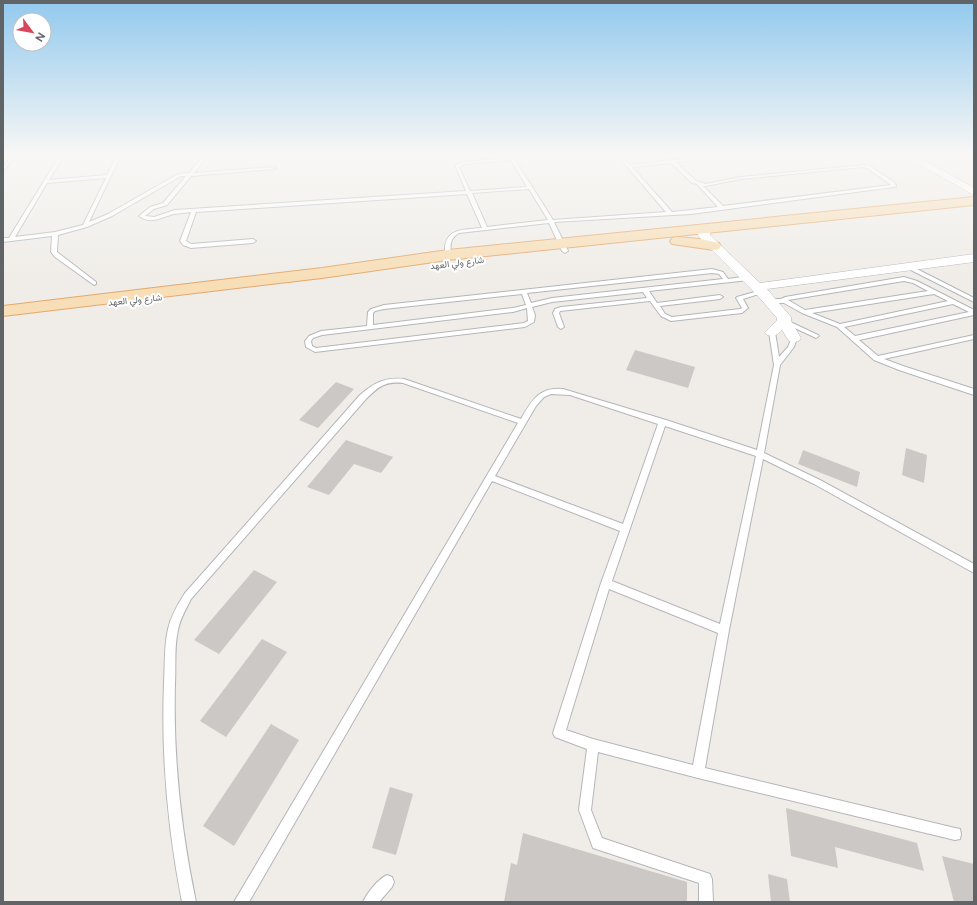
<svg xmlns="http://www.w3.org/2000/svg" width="977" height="905" font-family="Figtree,Vazirmatn,sans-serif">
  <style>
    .building { fill: #ccc8c5 }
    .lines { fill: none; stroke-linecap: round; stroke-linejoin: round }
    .service-casing { stroke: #b3b6b9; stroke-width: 2 }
    .minor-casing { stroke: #b3b6b9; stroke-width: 1 }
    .primary-casing { stroke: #e4a86d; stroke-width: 2 }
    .service { fill: #fff; fill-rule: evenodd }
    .minor { fill: #fff; fill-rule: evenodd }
    .primary { fill: #f7deb6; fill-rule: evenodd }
    .labels { text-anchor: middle; stroke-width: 4; stroke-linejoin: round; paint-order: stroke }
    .far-street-label { font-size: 9px; fill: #606467; stroke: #fff }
  </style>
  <rect width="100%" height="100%" fill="#f0ede8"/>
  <g class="building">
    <path d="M 635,350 L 695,367 L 688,388 L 626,370 Z"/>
    <path d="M 336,382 L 354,389 L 318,428 L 299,420 Z"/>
    <path d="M 346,440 L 393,457 L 381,473 L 354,464 L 329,495 L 307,487 Z"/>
    <path d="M 906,448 L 927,455 L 924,483 L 902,475 Z"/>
    <path d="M 803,450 L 860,472 L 857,487 L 798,464 Z"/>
    <path d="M 254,570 L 277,582 L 219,654 L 194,640 Z"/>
    <path d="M 262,639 L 287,652 L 226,737 L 200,721 Z"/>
    <path d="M 271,724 L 299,740 L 234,846 L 203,826 Z"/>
    <path d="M 390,787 L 413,794 L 396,855 L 372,848 Z"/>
    <path d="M 786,808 L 917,843 L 924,871 L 835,847 L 838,868 L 791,856 Z"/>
    <path d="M 523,833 L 687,882 L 687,902 L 504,902 L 511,863 L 517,865 Z"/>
    <path d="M 942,856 L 974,864 L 974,902 L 954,902 Z"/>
    <path d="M 768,874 L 787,879 L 790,902 L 771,902 Z"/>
  </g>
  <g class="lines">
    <g class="service-casing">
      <g id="service">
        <path d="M 13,155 L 17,155 L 3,171 L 3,167 Z"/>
        <path d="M 60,155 L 64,155 L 49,180 L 107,175 L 116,156 L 120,157 L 89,222 L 108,214 L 178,174 L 189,173 L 204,155 L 208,155 L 194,173 L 274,167 L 276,168 L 274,169 L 191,176 L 167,205 L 154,209 L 145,216 L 154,217 L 175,210 L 466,191 L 455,165 L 463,162 L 510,158 L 508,155 L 512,155 L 553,220 L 666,212 L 617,155 L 621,155 L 630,165 L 682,159 L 687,155 L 691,155 L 685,161 L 676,162 L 696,181 L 706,184 L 741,177 L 863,165 L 870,166 L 895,183 L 896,186 L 894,187 L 691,214 L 554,222 L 568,251 L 565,253 L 562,251 L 549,223 L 459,233 C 450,238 450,245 451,255 L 448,257 L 445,255 C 443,228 461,230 482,228 L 467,194 L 196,212 L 186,241 L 191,244 L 253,239 L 256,241 L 253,243 L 191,248 L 183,245 L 180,241 L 191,212 C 186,213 180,213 174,214 C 162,217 151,225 139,216 L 150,207 L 163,203 L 186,176 L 181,176 L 112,216 L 87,227 L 58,235 L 57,252 L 96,282 L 96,284 L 94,285 L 55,257 L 51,252 L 52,236 L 3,242 L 3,238 L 9,238 ZM 511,160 L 527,187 L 470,191 L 459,167 L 464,164 ZM 671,163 L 692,183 L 697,184 L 718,207 L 672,212 L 632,167 ZM 863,167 L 867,168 L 891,185 L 723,206 L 703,186 L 706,186 L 741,179 ZM 106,178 L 83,225 L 55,232 L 15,237 L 47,183 ZM 529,189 L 548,220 L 487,227 L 472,193 Z"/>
        <path d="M 905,265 L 909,265 L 974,298 L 974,302 L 905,267 Z"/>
        <path d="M 712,269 L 723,272 L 728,279 L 749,276 L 752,278 L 749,280 L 649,291 L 657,303 L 720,295 L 723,297 L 720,299 L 660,306 L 665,314 L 672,317 L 740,309 L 742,308 L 736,298 L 737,297 L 762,290 L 765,292 L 743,299 L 748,308 L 742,313 L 671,321 L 661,316 L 650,301 L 560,311 L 559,313 L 564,327 L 561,329 L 558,327 L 553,313 L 555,309 L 561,307 L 647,298 L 643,292 L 552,302 L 532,307 L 535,315 L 534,322 L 525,327 L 315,352 L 306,347 L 305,341 L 309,336 L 321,331 L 367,326 L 368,312 L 371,309 L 384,305 ZM 712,273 L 719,274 L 723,279 L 552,298 L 531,303 L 527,293 ZM 522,294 L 526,305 L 513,308 L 373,325 L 373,313 L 375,311 L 384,309 ZM 527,308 L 528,321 L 524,323 L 316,348 L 312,346 L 311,341 L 313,338 L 322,335 L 513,312 Z"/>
        <path d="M 904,277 L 917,281 L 974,310 L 974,315 L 859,340 L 878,356 L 974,335 L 974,339 L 884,359 L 903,366 L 974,389 L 974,395 L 899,370 L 874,360 L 837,327 L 802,313 L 784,303 L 771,303 L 768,301 L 771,299 L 781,299 L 785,297 ZM 904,281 L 913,283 L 928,291 L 805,310 L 788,300 ZM 934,294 L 948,301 L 840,324 L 812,313 ZM 953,304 L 969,312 L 855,336 L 844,327 Z"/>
        <path d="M 784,319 L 818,335 L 819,336 L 816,338 L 814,337 L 782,322 L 782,320 Z"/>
        <path d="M 772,330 L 775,332 L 779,357 L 788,347 L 792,337 L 796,337 L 797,338 L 794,347 L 780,365 L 764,453 L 820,480 L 974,564 L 974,573 L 814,484 L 763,459 L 729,630 L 705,768 L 955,828 L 960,829 L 961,834 L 960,839 L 955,840 L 698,778 L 598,752 L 591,810 L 602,838 L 710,874 L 712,879 L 713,902 L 699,902 L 699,883 L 593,848 L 579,810 L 587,749 L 555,737 L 553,733 L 601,583 L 620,531 L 492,481 L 249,902 L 234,902 L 518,423 L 403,383 C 385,381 378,387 366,399 L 191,599 C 186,609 180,619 178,630 C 174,647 176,666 175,684 C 173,758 181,830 196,902 L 182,902 C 168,830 161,757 164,683 C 165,666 164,646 168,629 C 171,616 178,604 185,593 L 360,395 C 374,383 385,377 404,379 L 521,419 C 532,400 539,387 563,389 L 666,420 L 757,450 L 774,365 L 769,332 ZM 551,394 L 570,395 L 658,424 L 623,524 L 495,476 L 536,406 L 544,397 ZM 665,426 L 756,456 L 720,624 L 612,581 ZM 609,589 L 718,633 L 693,765 L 593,739 L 566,730 Z"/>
        <path d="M 387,875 L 392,877 L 394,882 L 392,887 L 379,902 L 363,902 C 367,893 378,879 387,875 Z"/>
      </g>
    </g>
    <g class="minor-casing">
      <g id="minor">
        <path d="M 905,155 L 915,155 L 974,188 L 974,195 L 906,157 Z"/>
        <path d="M 705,226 L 711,229 L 710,235 L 760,283 L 974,254 L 974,262 L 767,289 L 791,317 L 791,321 L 801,338 L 799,341 L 794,342 L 789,341 L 782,330 C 777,335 774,337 767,335 L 765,332 L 777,320 L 777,318 L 757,295 L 698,236 L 699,229 Z"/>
      </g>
    </g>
    <g class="primary-casing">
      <g id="primary">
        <path d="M 974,197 L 974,205 L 448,260 L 322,278 L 3,316 L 3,306 L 322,268 L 448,250 Z"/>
        <path d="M 677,237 L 700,239 L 719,243 L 721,246 L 719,249 L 714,250 L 672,244 L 670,241 L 672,238 Z"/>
      </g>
    </g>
    <use href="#service" class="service"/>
    <use href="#minor" class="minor"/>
    <use href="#primary" class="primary"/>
  </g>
  <linearGradient id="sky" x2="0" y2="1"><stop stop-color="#92c9ee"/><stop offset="0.55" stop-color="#f8f7f5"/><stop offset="1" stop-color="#f8f7f5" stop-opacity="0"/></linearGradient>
  <rect width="977" height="281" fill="url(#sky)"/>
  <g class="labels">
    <g class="far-street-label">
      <text transform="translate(457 263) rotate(-7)" y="3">شارع ولي العهد</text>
      <text transform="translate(135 300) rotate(-6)" y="3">شارع ولي العهد</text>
    </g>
  </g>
  <rect width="977" height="905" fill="none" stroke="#606467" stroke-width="8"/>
  <g transform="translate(32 32) rotate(122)"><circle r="19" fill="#ffffff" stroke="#bfc1c2"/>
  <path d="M0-3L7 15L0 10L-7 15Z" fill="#d9465b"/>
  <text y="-6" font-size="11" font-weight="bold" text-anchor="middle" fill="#606467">N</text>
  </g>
</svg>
